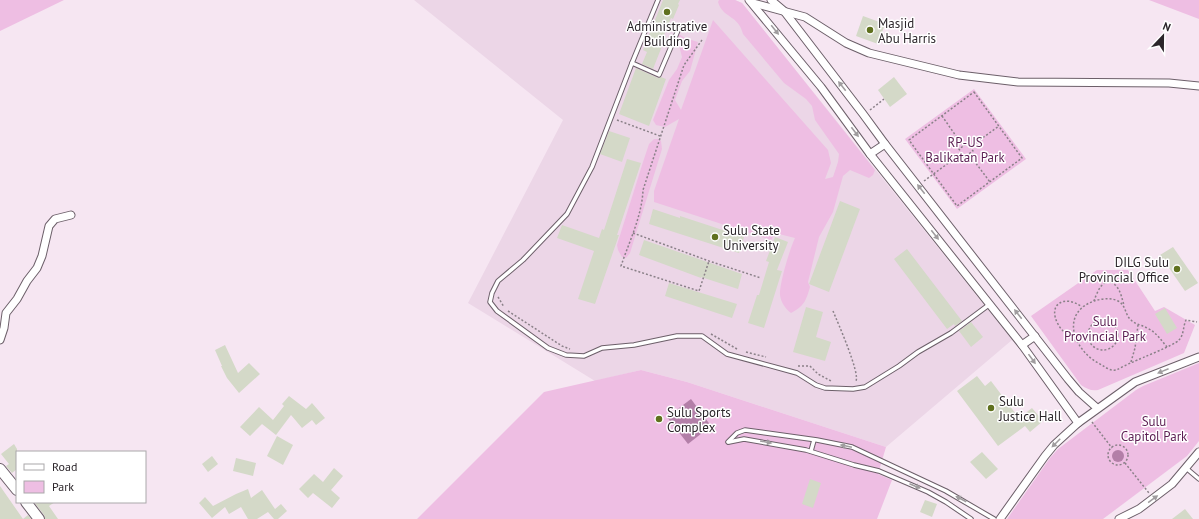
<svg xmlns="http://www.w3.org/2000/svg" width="1199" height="519" font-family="'PT Sans',sans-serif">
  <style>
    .built { fill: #ecd6e7 }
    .green { fill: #eebee3 }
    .water { fill: #b37fa8 }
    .building { fill: #d4d9c8 }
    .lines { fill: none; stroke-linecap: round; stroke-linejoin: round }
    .lane-casing { stroke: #6c5f69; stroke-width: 5.5 }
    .street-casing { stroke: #6c5f69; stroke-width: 9 }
    .secondary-casing { stroke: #6c5f69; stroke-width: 12 }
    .path { stroke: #8a8088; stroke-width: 1.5; stroke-dasharray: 2 2; stroke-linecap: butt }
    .lane { stroke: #fff; stroke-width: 3.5 }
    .street { stroke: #fff; stroke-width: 7 }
    .secondary { stroke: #fff; stroke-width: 10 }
    .oneway { fill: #a09d9f }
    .poi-dot { fill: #5f711e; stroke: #fff; stroke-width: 1.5 }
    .labels { text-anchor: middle; stroke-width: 3; stroke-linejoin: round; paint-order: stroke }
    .poi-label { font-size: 13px; fill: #2b252a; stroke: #fff; text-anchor: start }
    .park-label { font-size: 13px; fill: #5b1d52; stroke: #fff }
  </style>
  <rect width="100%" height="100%" fill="#f6e6f2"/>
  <path class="built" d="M 414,0 L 735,0 L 742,3 L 1012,340 L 886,447 L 687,382 L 641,370 L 595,381 L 468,303 L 563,120 Z"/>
  <g class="green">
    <path d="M 0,0 L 64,0 L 0,31 Z"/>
    <path d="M 719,0 L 735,0 L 742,3 L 875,170 L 873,175 L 869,178 L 850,170 L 843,176 L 833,212 L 819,237 L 808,282 L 810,287 C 806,301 804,306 791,313 C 786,309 781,303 780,295 C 779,285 790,248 795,238 L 775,233 L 771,240 L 654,202 L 654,191 L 679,119 L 665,127 L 656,125 L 653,120 L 669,80 L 677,69 L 682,57 L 679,45 L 673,40 L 676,32 L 685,38 L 698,42 L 690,71 L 682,81 L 675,100 L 681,110 L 713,20 L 828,150 L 831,163 L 825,179 L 833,177 L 838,162 L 839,154 L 815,120 L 812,106 L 806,99 L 784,83 L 743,34 C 738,14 723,19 718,2 Z"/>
    <path d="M 1148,0 L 1199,0 L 1199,19 L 1149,0 Z"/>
    <path d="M 974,89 L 1026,159 L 957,209 L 905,139 Z"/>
    <path d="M 654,139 L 658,139 L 661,141 L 662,149 L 630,253 L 626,258 L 622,257 L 618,250 L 617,245 L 643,162 L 649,144 Z"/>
    <path d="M 1097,270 L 1128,270 L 1155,311 L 1164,307 L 1195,325 L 1184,353 L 1098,390 C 1091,391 1087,389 1081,385 L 1031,316 Z"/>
    <path d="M 1199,363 L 1199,441 L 1187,456 L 1103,519 L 1007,519 L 1050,458 L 1058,449 L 1136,390 L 1143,386 Z"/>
    <path d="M 641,370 L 687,382 L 886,447 L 878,474 L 892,480 L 877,519 L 417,519 L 544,392 Z"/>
  </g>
  <g class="water">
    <path d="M 691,399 L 711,426 L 688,444 L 667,417 Z"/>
    <circle cx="1118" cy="456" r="6"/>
  </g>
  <g class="building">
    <path d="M 663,0 L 680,0 L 678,4 L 679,5 L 673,19 L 671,18 L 664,35 L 666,36 L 653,69 L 642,64 L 647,52 L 643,50 Z"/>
    <path d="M 863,16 L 885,24 L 878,44 L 856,36 Z"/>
    <path d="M 636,68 L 658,78 L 661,77 L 666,79 L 649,126 L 619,114 Z"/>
    <path d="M 894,77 L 907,94 L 890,107 L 878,90 Z"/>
    <path d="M 609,131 L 630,138 L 622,162 L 600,154 Z"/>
    <path d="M 627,159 L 641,163 L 617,235 L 619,235 L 595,304 L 578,299 L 594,251 L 557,238 L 562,225 L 599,238 L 602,229 L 604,230 Z"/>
    <path d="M 840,201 L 860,209 L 829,292 L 809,284 Z"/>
    <path d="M 653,209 L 680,218 L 680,216 L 744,237 L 739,253 L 649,224 Z"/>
    <path d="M 775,237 L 788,242 L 777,270 L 782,271 L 764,328 L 748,323 L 757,295 L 759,295 L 769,262 L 766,261 Z"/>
    <path d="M 644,240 L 742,274 L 738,289 L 701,277 L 701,278 L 639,255 Z"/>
    <path d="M 1173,247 L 1198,283 L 1185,291 L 1160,255 Z"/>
    <path d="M 907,249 L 962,321 L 955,326 L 954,324 L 947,329 L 894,259 Z"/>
    <path d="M 669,283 L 737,304 L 732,318 L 665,296 Z"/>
    <path d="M 806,307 L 823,312 L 816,337 L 831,342 L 825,361 L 793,352 Z"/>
    <path d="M 1165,308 L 1177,328 L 1167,334 L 1155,314 Z"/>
    <path d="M 971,322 L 983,337 L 971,347 L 959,331 Z"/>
    <path d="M 225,345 L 238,373 L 249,363 L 260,374 L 239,393 L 227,378 L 221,366 L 222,366 L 215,350 Z"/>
    <path d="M 977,376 L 985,386 L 991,381 L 1019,418 L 1032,408 L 1043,421 L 1030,432 L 1025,426 L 998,446 L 957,391 Z"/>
    <path d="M 289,396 L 306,409 L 312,403 L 325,418 L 316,425 L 312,420 L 302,428 L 291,415 L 276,435 L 262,424 L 250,436 L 240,427 L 259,407 L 273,420 L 284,406 L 282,404 Z"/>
    <path d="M 277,436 L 293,445 L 283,465 L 267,456 Z"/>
    <path d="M 14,444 L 17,449 L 17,469 L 12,473 L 6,466 L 9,464 L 1,454 Z"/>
    <path d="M 982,452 L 998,469 L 986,479 L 970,462 Z"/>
    <path d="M 212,456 L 218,464 L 208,472 L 202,464 Z"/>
    <path d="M 236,458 L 256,463 L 253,476 L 233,471 Z"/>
    <path d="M 334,468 L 343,476 L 331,490 L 340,498 L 332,508 L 313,493 L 308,498 L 299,489 L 314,474 L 323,482 Z"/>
    <path d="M 810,479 L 821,483 L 813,508 L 802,504 Z"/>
    <path d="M 0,486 L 23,519 L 28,515 L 31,519 L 0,519 Z"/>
    <path d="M 248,489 L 251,498 L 262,490 L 275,509 L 281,504 L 287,511 L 278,519 L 274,519 L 268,512 L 257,519 L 248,519 L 241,507 L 229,514 L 225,507 L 212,518 L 199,503 L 205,497 L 213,506 L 236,494 Z"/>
    <path d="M 925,500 L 937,504 L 932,517 L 920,512 Z"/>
    <path d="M 34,502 L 55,502 L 49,506 L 58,519 L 45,519 L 44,515 Z"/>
    <path d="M 1185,509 L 1193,519 L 1172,519 Z"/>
  </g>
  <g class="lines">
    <g class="lane-casing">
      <g id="lane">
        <path d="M 658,0 L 632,63 L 659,75 L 679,28"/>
        <path d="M 632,63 L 592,167 L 567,214 L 523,260 L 498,281 L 492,293 L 490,302 L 497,311 L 548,348 L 566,355 L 584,356 L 602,348 L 634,345 L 677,336 L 702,336 L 727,354 L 797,373 L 816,385 L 825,388 L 853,389 L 865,387 L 899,366 L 918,352 L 951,333 L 990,304"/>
        <path d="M 728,442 L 737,433 L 745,430 L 817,440 L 852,447 L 946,491 L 994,519"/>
        <path d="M 729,442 L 744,439 L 806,450 L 854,465 L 879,471 L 928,492 L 946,502 L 971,519"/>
        <path d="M 811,451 L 814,440"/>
        <path d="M 1186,468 L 1199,479"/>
      </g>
    </g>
    <g class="street-casing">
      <g id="street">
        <path d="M 749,0 L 821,87 L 870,154 L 1022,345 L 1078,423"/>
        <path d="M 771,0 L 784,11 L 863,114 L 885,144 L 1068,379 L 1079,392 L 1097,408"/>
        <path d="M 753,3 L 805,17 L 846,43 L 869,53 L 959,75 L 1018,82 L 1169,83 L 1199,86"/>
        <path d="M 870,154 L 885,144"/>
        <path d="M 0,340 L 4,328 L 6,313 L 17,299 L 27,281 L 37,268 L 42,256 L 49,226 L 55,219 L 71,215"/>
        <path d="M 1022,345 L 1035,336"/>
        <path d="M 1000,519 L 1045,456 L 1054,445 L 1078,423 L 1135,382 L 1199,357"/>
        <path d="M 1119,519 L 1139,509 L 1172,484 L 1199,452"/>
      </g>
    </g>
    <g class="secondary-casing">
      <g id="secondary">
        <path d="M 0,469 L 17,490"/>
        <path d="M 26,502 L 39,519"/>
      </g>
    </g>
    <g class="path">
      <path d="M 702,40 L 684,65 L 643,190 C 642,216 629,242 621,266 L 699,291 L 709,261"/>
      <path d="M 974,92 L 1022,158 L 957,206 L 909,140 Z"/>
      <path d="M 870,110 L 884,99"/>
      <path d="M 942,116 L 963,146"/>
      <path d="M 617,120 L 660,136"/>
      <path d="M 968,143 L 973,151 L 964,157 L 959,149 Z"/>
      <path d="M 970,147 L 999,126"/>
      <path d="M 969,154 L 990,182"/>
      <path d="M 924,181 L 962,153"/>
      <path d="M 633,233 L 709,261 L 761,278"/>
      <path d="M 498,297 L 504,307"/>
      <path d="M 1094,301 C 1097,292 1105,272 1117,287 C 1121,292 1122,299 1124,305"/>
      <path d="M 508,311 L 562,346 L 570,349"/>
      <path d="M 833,311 C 838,323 860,373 856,381"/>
      <circle cx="1103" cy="335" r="15"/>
      <path d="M 711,334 L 737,349"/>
      <path d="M 1076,341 C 1070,336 1061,331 1058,324 C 1047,304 1065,294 1082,307"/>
      <path d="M 1167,347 C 1161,340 1156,332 1147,328 C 1142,325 1136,325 1131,320 C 1125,315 1126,305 1118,301 C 1110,297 1101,299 1094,301 C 1058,314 1075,353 1102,365 C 1106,368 1111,371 1116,370 C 1121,368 1127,364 1133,362 C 1141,358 1175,345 1179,340 C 1184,335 1183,326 1186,320 L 1197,322"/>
      <path d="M 746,352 L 766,357"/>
      <path d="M 1131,362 L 1135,348 L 1138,325"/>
      <path d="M 798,366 L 810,366 L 818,374 L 831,381"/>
      <path d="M 1092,422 L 1112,448"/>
      <circle cx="1118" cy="455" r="10"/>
      <path d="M 1125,463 L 1149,493"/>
    </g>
    <use href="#lane" class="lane"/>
    <use href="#street" class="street"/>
    <use href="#secondary" class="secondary"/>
  </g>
  <defs><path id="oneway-solid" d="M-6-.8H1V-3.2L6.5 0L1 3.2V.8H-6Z"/></defs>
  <g class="oneway">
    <use href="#oneway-solid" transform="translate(775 30) rotate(51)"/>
    <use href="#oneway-solid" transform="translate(842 86) rotate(-128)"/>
    <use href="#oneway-solid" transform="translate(855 132) rotate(53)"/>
    <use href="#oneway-solid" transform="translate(921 189) rotate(-128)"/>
    <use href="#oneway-solid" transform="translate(935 235) rotate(52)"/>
    <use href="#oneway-solid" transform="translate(1018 314) rotate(-128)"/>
    <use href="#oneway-solid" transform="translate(1032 359) rotate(54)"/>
    <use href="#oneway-solid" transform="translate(1163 371) rotate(158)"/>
    <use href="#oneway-solid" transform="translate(766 442) rotate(10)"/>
    <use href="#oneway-solid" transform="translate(1056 443) rotate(135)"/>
    <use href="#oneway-solid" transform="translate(846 446) rotate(-168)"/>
    <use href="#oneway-solid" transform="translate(915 486) rotate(23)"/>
    <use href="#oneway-solid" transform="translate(961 499) rotate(-152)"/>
    <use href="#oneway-solid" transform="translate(1153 499) rotate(-36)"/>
  </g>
  <g class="poi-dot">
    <circle cx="667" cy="12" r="4"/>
    <circle cx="870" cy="30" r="4"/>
    <circle cx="715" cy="237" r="4"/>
    <circle cx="1177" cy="269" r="4"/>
    <circle cx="991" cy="408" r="4"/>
    <circle cx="659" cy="419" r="4"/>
  </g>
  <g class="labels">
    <g class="poi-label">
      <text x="878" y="28">Masjid<tspan x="878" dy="15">Abu Harris</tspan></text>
      <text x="667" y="31" text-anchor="middle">Administrative<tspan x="667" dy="15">Building</tspan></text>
      <text x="723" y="235">Sulu State<tspan x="723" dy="15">University</tspan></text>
      <text x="1169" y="267" text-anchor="end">DILG Sulu<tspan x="1169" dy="15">Provincial Office</tspan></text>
      <text x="999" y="406">Sulu<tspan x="999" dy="15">Justice Hall</tspan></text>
      <text x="667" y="417">Sulu Sports<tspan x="667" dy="15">Complex</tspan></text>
    </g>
    <g class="park-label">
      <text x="965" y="147">RP-US<tspan x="965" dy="15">Balikatan Park</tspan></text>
      <text x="1105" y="326">Sulu<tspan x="1105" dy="15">Provincial Park</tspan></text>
      <text x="1154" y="426">Sulu<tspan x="1154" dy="15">Capitol Park</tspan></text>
    </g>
  </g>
  <rect x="16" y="451" width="130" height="52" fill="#ffffff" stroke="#aaa8aa"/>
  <rect x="24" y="464" width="20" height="6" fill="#ffffff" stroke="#aaa8aa"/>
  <text x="52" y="471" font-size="12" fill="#2b252a">Road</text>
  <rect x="24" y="481" width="20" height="12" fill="#eebee3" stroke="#aaa8aa"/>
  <text x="52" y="491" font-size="12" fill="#2b252a">Park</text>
  <g transform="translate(1163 36) rotate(22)" stroke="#ffffff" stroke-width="3" paint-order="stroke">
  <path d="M0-3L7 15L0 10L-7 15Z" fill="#2b252a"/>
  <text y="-6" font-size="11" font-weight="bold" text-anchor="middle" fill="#2b252a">N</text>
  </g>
</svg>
